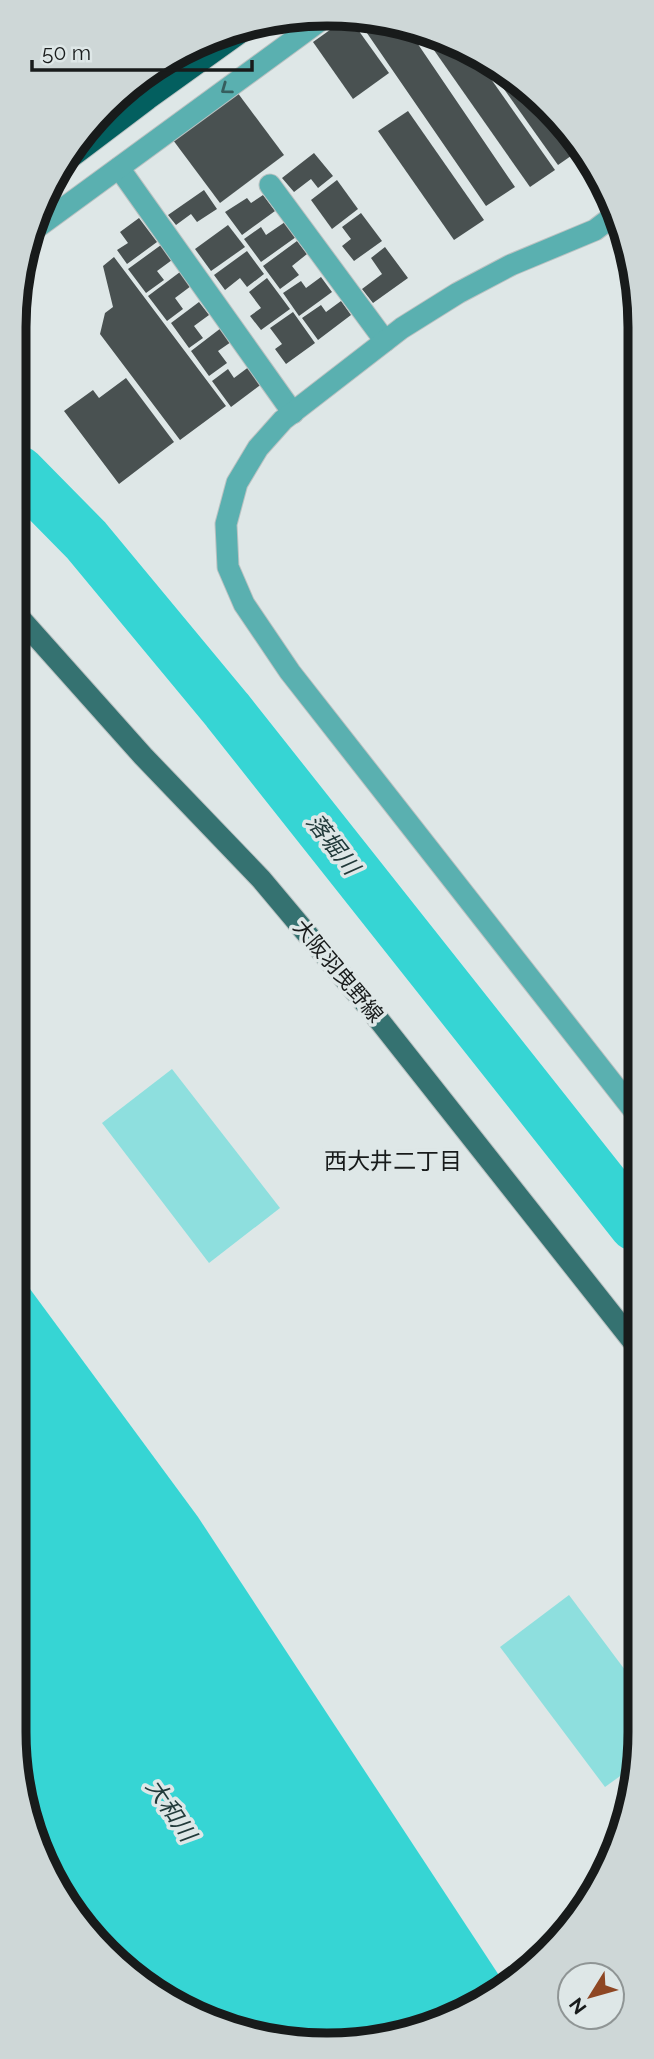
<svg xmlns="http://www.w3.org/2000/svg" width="654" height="2059" font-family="Raleway,'Noto Sans JP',sans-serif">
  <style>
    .green { fill: #8edfde }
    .water { fill: #36d5d4 }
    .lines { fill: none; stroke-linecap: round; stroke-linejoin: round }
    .river { stroke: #36d5d4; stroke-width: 52 }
    .building { fill: #495151 }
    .minor-casing { stroke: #bac2c2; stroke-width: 23 }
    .major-casing { stroke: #bac2c2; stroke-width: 23 }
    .highway-casing { stroke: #bac2c2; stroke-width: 23 }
    .minor { stroke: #5ab0b0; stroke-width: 21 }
    .major { stroke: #357271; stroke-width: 21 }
    .highway { stroke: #035f5f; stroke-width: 21 }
    .oneway { stroke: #365e5e }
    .labels { text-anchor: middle; stroke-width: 7; stroke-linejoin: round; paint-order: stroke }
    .street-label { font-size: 21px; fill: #181b1b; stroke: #dee7e7 }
    .water-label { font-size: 23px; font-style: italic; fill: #213a3a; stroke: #dee7e7 }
    .neighbourhood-label { font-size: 23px; fill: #181b1b; stroke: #dee7e7 }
    .rim { fill: none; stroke: #181b1b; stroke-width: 9 }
  </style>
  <rect width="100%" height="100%" fill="#dee7e7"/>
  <g class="green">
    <path d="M 172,1069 L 280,1208 L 209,1263 L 102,1123 Z"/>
    <path d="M 569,1595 L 634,1682 L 634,1766 L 605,1787 L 500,1647 Z"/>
  </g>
  <path class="water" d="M 16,1270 L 198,1517 L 506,1986 L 408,2034 L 287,2042 L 188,2013 L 92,1939 L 38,1851 L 14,1732 Z"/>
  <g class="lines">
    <path class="river" d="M 19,472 L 86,540 L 227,710 L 635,1225"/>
  </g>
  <g class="building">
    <path d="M 344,20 L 351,20 L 389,73 L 353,99 L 313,42 Z"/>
    <path d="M 358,20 L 388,20 L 394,22 L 401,32 L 407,28 L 515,187 L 486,206 Z"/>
    <path d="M 422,33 L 472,52 L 555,170 L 530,187 Z"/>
    <path d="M 479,54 L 562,120 L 581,149 L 558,165 Z"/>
    <path d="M 237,92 L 284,155 L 220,203 L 173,140 Z"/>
    <path d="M 408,111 L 484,220 L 454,240 L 378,131 Z"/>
    <path d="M 314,153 L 333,176 L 318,188 L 311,179 L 294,192 L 282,178 Z"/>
    <path d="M 337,180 L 358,209 L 332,229 L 311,200 Z"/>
    <path d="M 204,190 L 217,209 L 197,222 L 191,214 L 176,225 L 168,215 Z"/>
    <path d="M 263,195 L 275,211 L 242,235 L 225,212 L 247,198 L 251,203 Z"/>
    <path d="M 361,213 L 382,241 L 354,261 L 342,246 L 351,239 L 342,227 Z"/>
    <path d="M 139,218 L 157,242 L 127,264 L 117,250 L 128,243 L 120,232 Z"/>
    <path d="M 285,222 L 296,237 L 261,262 L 244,239 L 261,227 L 266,235 Z"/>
    <path d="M 228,225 L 245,247 L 211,271 L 195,249 Z"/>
    <path d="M 297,241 L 307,254 L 292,266 L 299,275 L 280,289 L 263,266 Z"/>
    <path d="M 161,245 L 172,260 L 157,271 L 164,280 L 146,293 L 128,269 Z"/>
    <path d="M 385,247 L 408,278 L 373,303 L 362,289 L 382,274 L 371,258 Z"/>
    <path d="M 247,251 L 264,274 L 247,287 L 240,278 L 225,290 L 214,275 Z"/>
    <path d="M 114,257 L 226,406 L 180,440 L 100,334 L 105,313 L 113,307 L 103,266 Z"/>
    <path d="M 180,272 L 191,286 L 175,298 L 183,309 L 167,321 L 148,296 Z"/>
    <path d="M 321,277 L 332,292 L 299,316 L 283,293 L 301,281 L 306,288 Z"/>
    <path d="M 267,278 L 290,309 L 261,330 L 250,316 L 261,308 L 249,292 Z"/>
    <path d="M 341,301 L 351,315 L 318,340 L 302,318 L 321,305 L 326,312 Z"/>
    <path d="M 199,302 L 209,315 L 194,326 L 203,338 L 189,348 L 171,323 Z"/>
    <path d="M 293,312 L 315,343 L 286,364 L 275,349 L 282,344 L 270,328 Z"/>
    <path d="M 221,328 L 231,342 L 218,351 L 227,363 L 209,376 L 191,351 Z"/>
    <path d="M 250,366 L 263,383 L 231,407 L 212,381 L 228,369 L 234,378 Z"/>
    <path d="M 126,378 L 174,442 L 119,484 L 64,411 L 93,390 L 99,398 Z"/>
  </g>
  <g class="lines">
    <g class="minor-casing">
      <g id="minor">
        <path d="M 119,168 L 293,413"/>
        <path d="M 270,185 L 385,341"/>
        <path d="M 616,214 L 595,230 L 511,265 L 458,293 L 402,328 L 283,420 L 258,448 L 237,483 L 226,524 L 228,567 L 244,604 L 290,672 L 635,1112"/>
        <path d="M 35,229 L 321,20"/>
      </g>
    </g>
    <g class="major-casing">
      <path id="major" d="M 19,617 L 143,756 L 261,879 L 371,1010 L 635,1344"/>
    </g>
    <g class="highway-casing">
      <path id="highway" d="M 62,164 L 148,99 L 247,28"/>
    </g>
    <use href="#minor" class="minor"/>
    <use href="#major" class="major"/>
    <use href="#highway" class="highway"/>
  </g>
  <defs><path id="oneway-chevron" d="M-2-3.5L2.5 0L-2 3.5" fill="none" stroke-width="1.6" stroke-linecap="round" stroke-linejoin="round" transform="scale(1.75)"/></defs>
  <use class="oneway" href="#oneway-chevron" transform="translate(226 89) rotate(144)"/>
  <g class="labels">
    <g class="street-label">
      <text transform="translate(338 971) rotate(50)" y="7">大阪羽曳野線</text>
    </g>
    <g class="water-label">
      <text transform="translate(333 844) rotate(52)" y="8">落堀川</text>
      <text transform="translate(171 1810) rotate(56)" y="8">大和川</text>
    </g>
    <g class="neighbourhood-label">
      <text x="393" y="1169">西大井二丁目</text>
    </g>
  </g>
  <path d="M0 0H654V2059H0ZM327 26H327A301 301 0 0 1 628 327V1732A301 301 0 0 1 327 2033H327A301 301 0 0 1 26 1732V327A301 301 0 0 1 327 26Z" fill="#ced7d7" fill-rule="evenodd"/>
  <path class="rim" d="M327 26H327A301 301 0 0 1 628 327V1732A301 301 0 0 1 327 2033H327A301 301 0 0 1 26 1732V327A301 301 0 0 1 327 26Z"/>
  <g transform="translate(591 1996) rotate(233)"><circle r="33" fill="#dee7e7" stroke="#8f9595" stroke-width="2"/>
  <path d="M0-5L12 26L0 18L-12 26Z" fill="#8e4724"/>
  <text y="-10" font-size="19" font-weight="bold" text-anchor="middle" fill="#181b1b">N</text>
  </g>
  <path d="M32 60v10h220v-10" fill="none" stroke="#181b1b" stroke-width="3.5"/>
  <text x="42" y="60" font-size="21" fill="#181b1b" stroke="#dee7e7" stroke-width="5" paint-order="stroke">50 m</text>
</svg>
